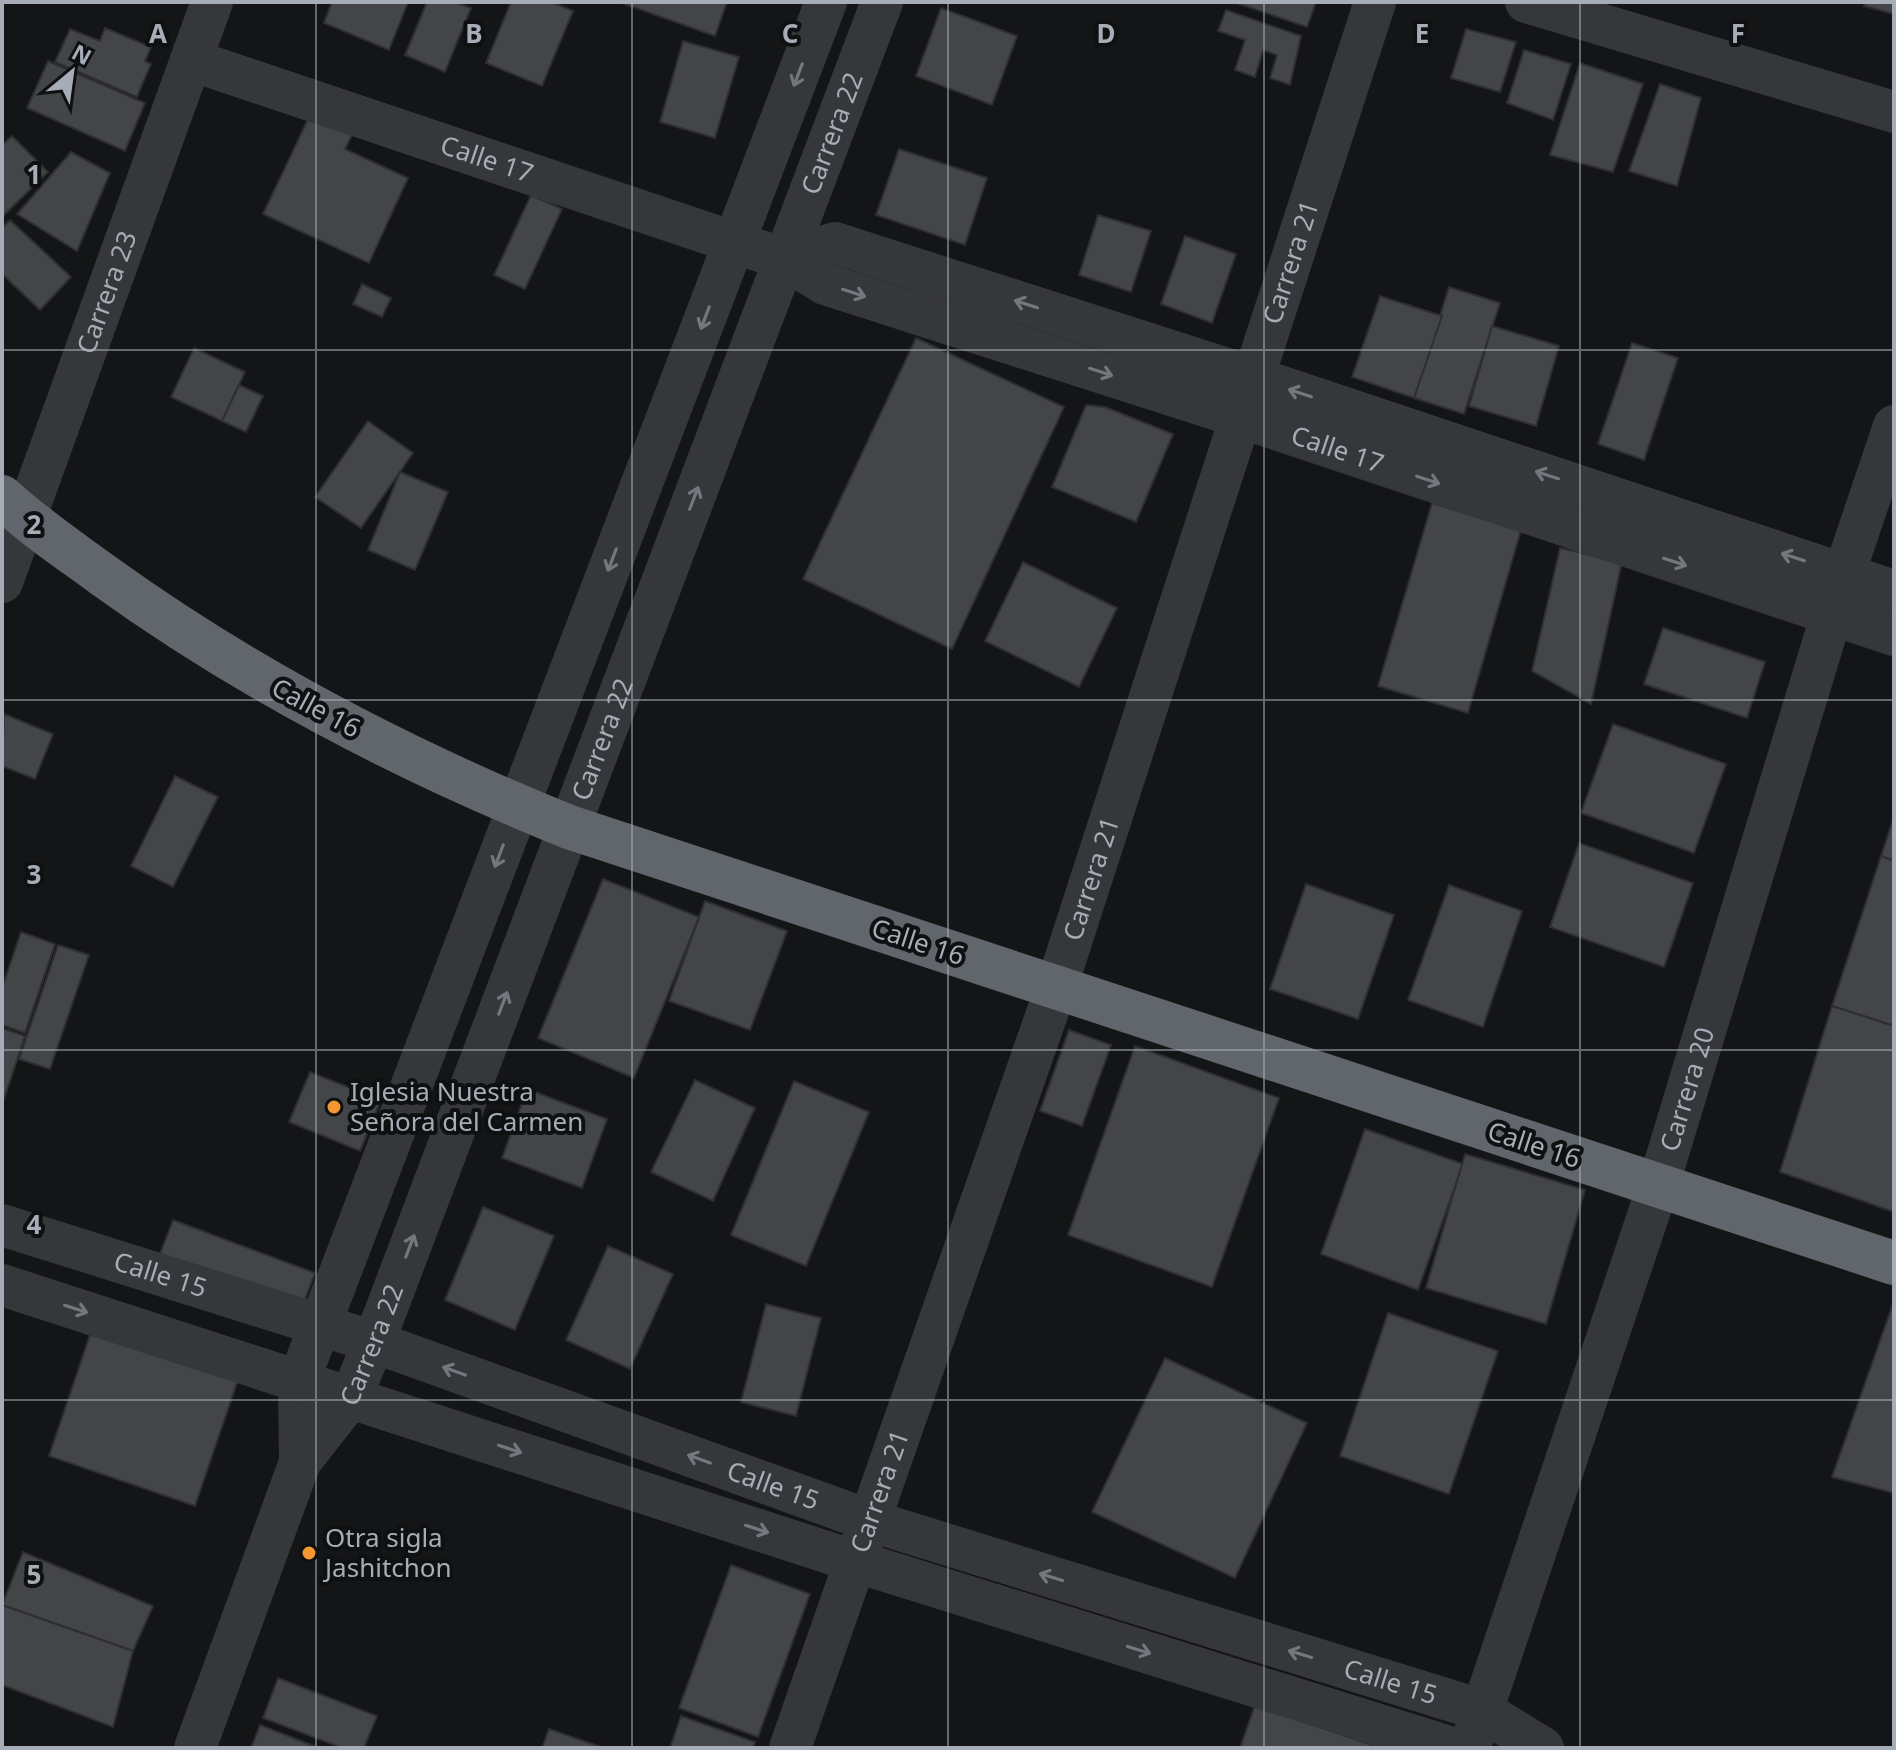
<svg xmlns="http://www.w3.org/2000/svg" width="1896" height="1750" font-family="'Noto Sans',sans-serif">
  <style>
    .building { fill: #434549; stroke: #2e2f32; stroke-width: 2 }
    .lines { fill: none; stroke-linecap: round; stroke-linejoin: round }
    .minor { stroke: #35373b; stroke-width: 42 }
    .highway { stroke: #61666c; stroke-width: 44 }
    .oneway { stroke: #73787f }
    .grid { fill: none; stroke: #a6adb7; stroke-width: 2; stroke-opacity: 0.55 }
    .poi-dot { fill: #f39830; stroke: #0f1011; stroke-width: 3 }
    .labels { text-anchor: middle; stroke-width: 8; stroke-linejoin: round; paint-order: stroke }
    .street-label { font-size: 26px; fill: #a6adb7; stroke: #0f1011 }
    .poi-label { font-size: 26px; fill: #a6adb7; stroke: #0f1011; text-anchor: start }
    .grid-label { font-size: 26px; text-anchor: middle; font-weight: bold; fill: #a6adb7; stroke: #0f1011; stroke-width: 8; stroke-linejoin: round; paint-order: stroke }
  </style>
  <rect width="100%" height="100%" fill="#141516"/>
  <g class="building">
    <path d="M 332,2 L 408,2 L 389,50 L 324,23 Z"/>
    <path d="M 427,2 L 455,2 L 471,8 L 445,72 L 405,55 Z"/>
    <path d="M 511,2 L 552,2 L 573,11 L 542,86 L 486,63 Z"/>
    <path d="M 619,2 L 727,2 L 715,36 Z"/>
    <path d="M 1234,2 L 1316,2 L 1307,27 Z"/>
    <path d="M 1866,2 L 1894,2 L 1894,14 L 1864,6 Z"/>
    <path d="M 941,8 L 1017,36 L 992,105 L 916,76 Z"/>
    <path d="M 1226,10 L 1301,36 L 1290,85 L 1270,78 L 1277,55 L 1263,50 L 1255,77 L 1235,70 L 1245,40 L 1218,31 Z"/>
    <path d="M 105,28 L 151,47 L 145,61 L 151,64 L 137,97 L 55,62 L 70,29 L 100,41 Z"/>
    <path d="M 1466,29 L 1516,42 L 1500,92 L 1451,78 Z"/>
    <path d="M 683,41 L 739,57 L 715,138 L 660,122 Z"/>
    <path d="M 1524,50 L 1571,64 L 1553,120 L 1507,103 Z"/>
    <path d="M 48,61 L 145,103 L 125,151 L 27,108 Z"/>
    <path d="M 1580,63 L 1643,84 L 1613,172 L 1550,155 Z"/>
    <path d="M 1660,84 L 1701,98 L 1677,186 L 1629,171 Z"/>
    <path d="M 310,115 L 352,135 L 345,149 L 408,178 L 369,263 L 263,214 Z"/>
    <path d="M 12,136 L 48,172 L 2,217 L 2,145 Z"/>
    <path d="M 899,149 L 987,178 L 965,245 L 876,215 Z"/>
    <path d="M 71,152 L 110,173 L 77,251 L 17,214 Z"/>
    <path d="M 531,195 L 562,209 L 525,289 L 494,275 Z"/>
    <path d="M 1098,215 L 1151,231 L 1131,292 L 1079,275 Z"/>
    <path d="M 10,220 L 71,277 L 40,310 L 2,274 L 2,228 Z"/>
    <path d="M 1185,236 L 1236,254 L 1212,323 L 1161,304 Z"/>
    <path d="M 362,284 L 391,298 L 382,317 L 353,304 Z"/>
    <path d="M 1449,287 L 1500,303 L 1464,414 L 1414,398 Z"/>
    <path d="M 1380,296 L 1442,316 L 1414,398 L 1352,377 Z"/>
    <path d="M 1492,326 L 1559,346 L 1536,426 L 1469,406 Z"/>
    <path d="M 916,338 L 1064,407 L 952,649 L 803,579 Z"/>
    <path d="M 1632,343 L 1678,358 L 1644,460 L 1598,444 Z"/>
    <path d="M 194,348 L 245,372 L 222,421 L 171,397 Z"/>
    <path d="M 239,385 L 263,396 L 246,432 L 222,421 Z"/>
    <path d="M 1086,405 L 1105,407 L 1173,434 L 1136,522 L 1052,487 Z"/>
    <path d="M 368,421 L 413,453 L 361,528 L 315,497 Z"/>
    <path d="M 400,472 L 448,492 L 415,570 L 368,550 Z"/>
    <path d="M 1432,503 L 1521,530 L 1468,713 L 1378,686 Z"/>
    <path d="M 1560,548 L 1622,562 L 1591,704 L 1532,671 Z"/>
    <path d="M 1023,562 L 1117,608 L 1079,687 L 985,641 Z"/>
    <path d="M 1663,628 L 1765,662 L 1747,718 L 1644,684 Z"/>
    <path d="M 4,714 L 53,734 L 35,779 L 2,766 Z"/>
    <path d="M 1613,724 L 1726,764 L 1694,853 L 1581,813 Z"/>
    <path d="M 175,776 L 218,797 L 173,887 L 131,866 Z"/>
    <path d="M 1894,817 L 1894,861 L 1881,856 Z"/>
    <path d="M 1579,843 L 1693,883 L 1664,967 L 1550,927 Z"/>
    <path d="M 1881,856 L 1894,861 L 1894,1026 L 1832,1006 Z"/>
    <path d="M 603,879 L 699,917 L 634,1078 L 538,1038 Z"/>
    <path d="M 1306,884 L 1394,915 L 1358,1019 L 1270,989 Z"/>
    <path d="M 1449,885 L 1522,911 L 1483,1027 L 1408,1000 Z"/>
    <path d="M 705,901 L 787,931 L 750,1030 L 669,1001 Z"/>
    <path d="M 21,932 L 55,944 L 25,1033 L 2,1025 L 2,988 Z"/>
    <path d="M 58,945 L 89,955 L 50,1069 L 19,1059 Z"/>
    <path d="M 1832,1006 L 1894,1026 L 1894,1212 L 1780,1172 Z"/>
    <path d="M 2,1028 L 25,1036 L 2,1105 Z"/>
    <path d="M 1069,1030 L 1111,1045 L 1082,1126 L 1040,1111 Z"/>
    <path d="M 1135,1046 L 1279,1098 L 1212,1287 L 1068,1235 Z"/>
    <path d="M 310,1072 L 381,1100 L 360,1151 L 289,1122 Z"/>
    <path d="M 695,1080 L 755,1108 L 713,1201 L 651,1172 Z"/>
    <path d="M 794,1081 L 869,1112 L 806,1266 L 731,1235 Z"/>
    <path d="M 527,1089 L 607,1119 L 582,1188 L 502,1158 Z"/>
    <path d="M 1365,1129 L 1463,1164 L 1418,1290 L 1321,1254 Z"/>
    <path d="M 1465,1154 L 1585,1190 L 1546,1324 L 1426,1288 Z"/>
    <path d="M 483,1207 L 554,1236 L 515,1330 L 445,1300 Z"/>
    <path d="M 173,1220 L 315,1273 L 302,1307 L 160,1254 Z"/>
    <path d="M 608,1246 L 673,1274 L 630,1369 L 566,1340 Z"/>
    <path d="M 1894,1301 L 1894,1493 L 1832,1477 Z"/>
    <path d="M 766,1304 L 821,1318 L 796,1416 L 741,1402 Z"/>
    <path d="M 1388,1313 L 1498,1351 L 1449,1494 L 1340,1456 Z"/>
    <path d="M 94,1323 L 240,1374 L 195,1506 L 49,1456 Z"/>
    <path d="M 1165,1358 L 1307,1423 L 1235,1578 L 1092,1512 Z"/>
    <path d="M 23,1552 L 153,1606 L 133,1651 L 2,1605 Z"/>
    <path d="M 731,1565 L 810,1594 L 758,1737 L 679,1708 Z"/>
    <path d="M 2,1605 L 133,1651 L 113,1727 L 2,1685 Z"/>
    <path d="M 278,1678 L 377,1716 L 364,1748 L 342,1748 L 263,1718 Z"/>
    <path d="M 1255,1705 L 1378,1747 L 1378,1748 L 1240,1748 Z"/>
    <path d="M 681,1716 L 755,1742 L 753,1748 L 670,1748 Z"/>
    <path d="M 260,1725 L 319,1748 L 251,1748 Z"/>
    <path d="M 549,1729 L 604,1748 L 542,1748 Z"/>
  </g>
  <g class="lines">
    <g class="minor">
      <path id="s1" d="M 826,2 L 299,1380 L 300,1462 L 351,1397 L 374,1342 L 882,2"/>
      <path d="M 1526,2 L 1894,112"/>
      <path id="s2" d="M 191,60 L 784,259 L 825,284 L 1243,418 L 1894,635"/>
      <path d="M 784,259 L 835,243 L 1255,378 L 1894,591"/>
      <path id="s3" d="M 2,582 L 212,2"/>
      <path id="s4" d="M 2,1225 L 374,1342 L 871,1521 L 1481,1710 L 1543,1748"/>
      <path d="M 2,1285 L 854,1561 L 1453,1748"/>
      <path id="s5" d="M 1474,1735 L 1658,1186 L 1844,574 L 1894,426"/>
      <path d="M 195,1748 L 300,1462"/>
      <path id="s6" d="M 790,1748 L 1056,988 L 1375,2"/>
    </g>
    <path class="highway" d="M 2,497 C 33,526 69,550 103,575 C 247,679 405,761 569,827 L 1894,1263"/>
  </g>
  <defs><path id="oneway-shaft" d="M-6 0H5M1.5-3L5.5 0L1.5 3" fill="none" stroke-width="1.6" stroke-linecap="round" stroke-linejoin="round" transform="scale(2)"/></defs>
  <g class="oneway">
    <use href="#oneway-shaft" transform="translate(798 75) rotate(111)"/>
    <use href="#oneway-shaft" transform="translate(854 293) rotate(18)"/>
    <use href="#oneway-shaft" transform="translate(1026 304) rotate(-162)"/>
    <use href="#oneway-shaft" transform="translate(705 318) rotate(111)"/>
    <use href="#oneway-shaft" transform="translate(1101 372) rotate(18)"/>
    <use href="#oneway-shaft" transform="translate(1300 393) rotate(-162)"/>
    <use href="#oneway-shaft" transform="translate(1547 475) rotate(-162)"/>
    <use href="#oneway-shaft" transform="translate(1428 480) rotate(18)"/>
    <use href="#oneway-shaft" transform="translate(694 498) rotate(-69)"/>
    <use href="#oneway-shaft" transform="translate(1793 557) rotate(-162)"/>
    <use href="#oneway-shaft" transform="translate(612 560) rotate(111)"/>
    <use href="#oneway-shaft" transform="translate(1675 562) rotate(18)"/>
    <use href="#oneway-shaft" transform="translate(499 856) rotate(111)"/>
    <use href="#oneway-shaft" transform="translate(503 1003) rotate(-69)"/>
    <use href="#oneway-shaft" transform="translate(410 1246) rotate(-69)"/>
    <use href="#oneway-shaft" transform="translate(76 1309) rotate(18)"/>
    <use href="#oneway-shaft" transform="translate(454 1371) rotate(-160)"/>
    <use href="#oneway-shaft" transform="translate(510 1449) rotate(18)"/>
    <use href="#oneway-shaft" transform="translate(699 1459) rotate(-160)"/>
    <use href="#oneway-shaft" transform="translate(757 1529) rotate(18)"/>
    <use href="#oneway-shaft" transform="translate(1051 1577) rotate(-163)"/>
    <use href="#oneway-shaft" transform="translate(1139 1650) rotate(17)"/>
    <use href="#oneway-shaft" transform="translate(1300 1654) rotate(-163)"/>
  </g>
  <path class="grid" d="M 316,2 L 316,1748M 632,2 L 632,1748M 948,2 L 948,1748M 1264,2 L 1264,1748M 1580,2 L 1580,1748M 2,350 L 1894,350M 2,700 L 1894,700M 2,1050 L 1894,1050M 2,1400 L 1894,1400"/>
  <g class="poi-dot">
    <circle cx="334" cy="1107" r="8"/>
    <circle cx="309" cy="1553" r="8"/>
  </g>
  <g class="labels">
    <g class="street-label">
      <text dy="9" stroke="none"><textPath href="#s1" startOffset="2992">Carrera 22</textPath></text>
      <text dy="9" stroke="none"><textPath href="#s2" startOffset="312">Calle 17</textPath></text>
      <text dy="9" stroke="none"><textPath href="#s6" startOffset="1568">Carrera 21</textPath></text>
      <text dy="9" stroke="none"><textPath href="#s3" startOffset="308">Carrera 23</textPath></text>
      <text dy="9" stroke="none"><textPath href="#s2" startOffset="1212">Calle 17</textPath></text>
      <text transform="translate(316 708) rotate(28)" y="9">Calle 16</text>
      <text dy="9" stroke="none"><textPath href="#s1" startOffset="2344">Carrera 22</textPath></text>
      <text dy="9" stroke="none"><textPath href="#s6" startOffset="920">Carrera 21</textPath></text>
      <text transform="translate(918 942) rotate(18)" y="9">Calle 16</text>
      <text dy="9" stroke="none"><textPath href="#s5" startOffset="680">Carrera 20</textPath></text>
      <text transform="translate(1534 1145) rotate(18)" y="9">Calle 16</text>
      <text dy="9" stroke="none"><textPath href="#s4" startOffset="166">Calle 15</textPath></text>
      <text dy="9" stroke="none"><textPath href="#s1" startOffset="1696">Carrera 22</textPath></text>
      <text dy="9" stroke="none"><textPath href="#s4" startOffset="814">Calle 15</textPath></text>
      <text dy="9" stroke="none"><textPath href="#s6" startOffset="272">Carrera 21</textPath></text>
      <text dy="9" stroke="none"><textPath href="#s4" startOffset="1462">Calle 15</textPath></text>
    </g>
    <g class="poi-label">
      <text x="350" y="1101">Iglesia Nuestra<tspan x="350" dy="30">Señora del Carmen</tspan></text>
      <text x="325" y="1547">Otra sigla<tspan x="325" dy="30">Jashitchon</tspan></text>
    </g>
  </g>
  <g class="grid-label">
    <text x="158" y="43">A</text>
    <text x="474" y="43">B</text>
    <text x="790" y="43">C</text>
    <text x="1106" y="43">D</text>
    <text x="1422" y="43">E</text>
    <text x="1738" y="43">F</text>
    <text x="34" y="184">1</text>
    <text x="34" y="534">2</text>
    <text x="34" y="884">3</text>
    <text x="34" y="1234">4</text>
    <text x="34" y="1584">5</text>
  </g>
  <rect width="1896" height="1750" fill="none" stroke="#a6adb7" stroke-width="8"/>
  <g transform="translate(72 72) rotate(29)" stroke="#0f1011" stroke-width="6" paint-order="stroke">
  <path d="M0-6L14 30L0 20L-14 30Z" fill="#a6adb7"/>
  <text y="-12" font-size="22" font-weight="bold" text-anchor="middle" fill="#a6adb7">N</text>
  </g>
</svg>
